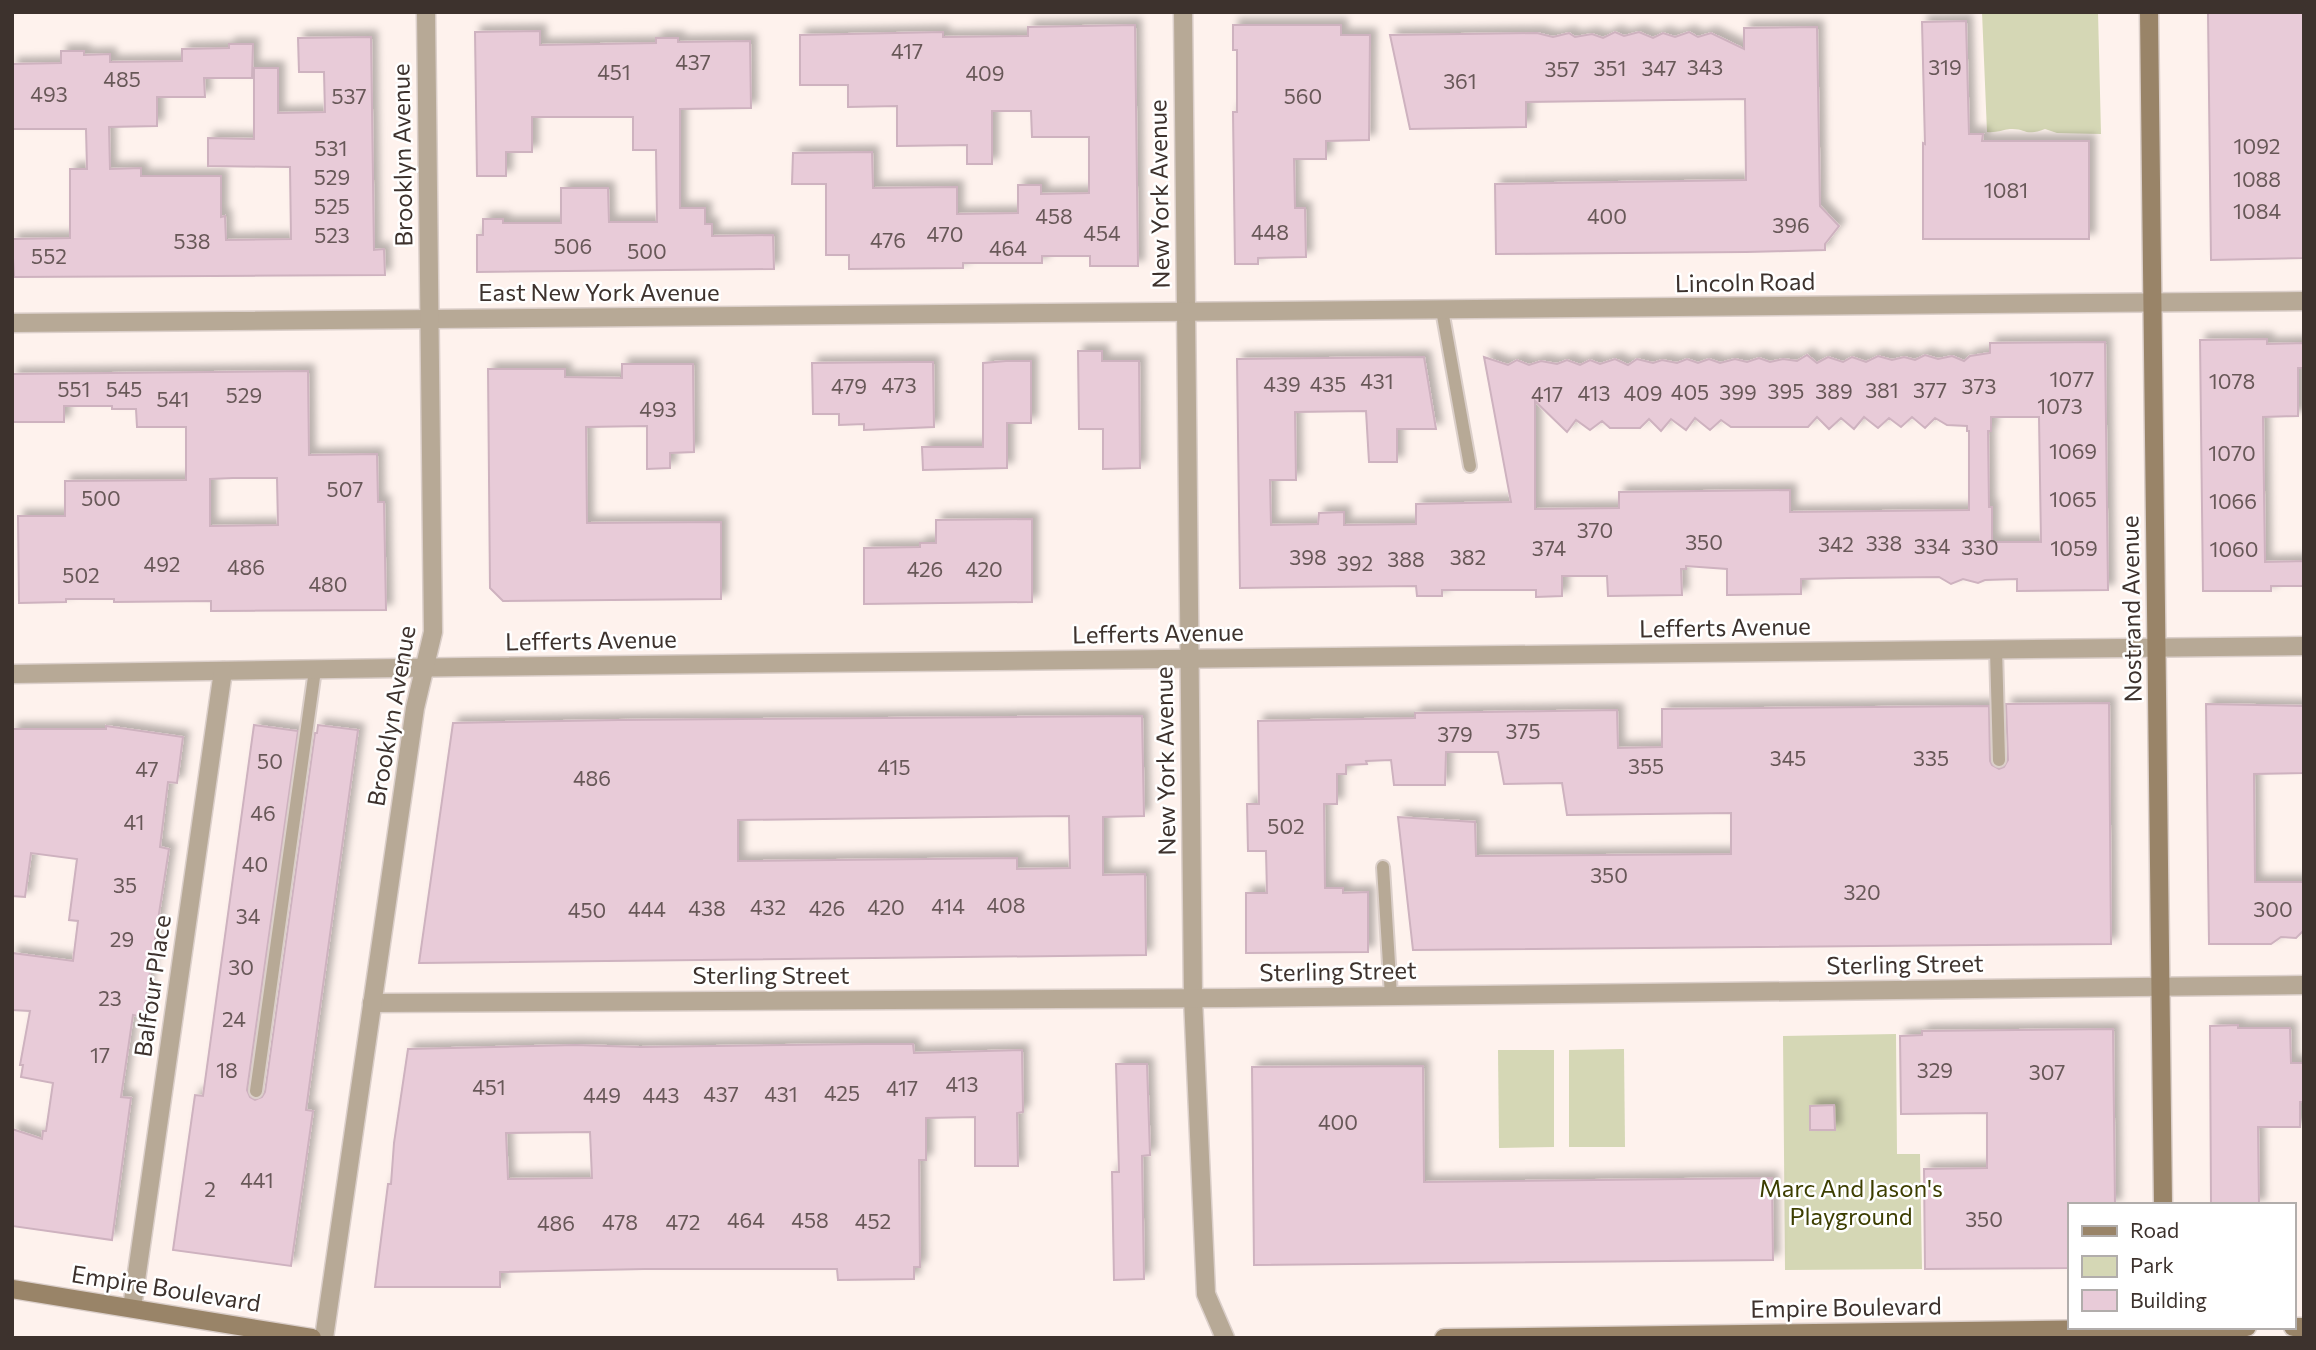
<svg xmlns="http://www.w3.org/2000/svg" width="2316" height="1350" font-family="Commissioner,sans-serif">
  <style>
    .green { fill: #d5d7b5 }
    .building { fill: #e8cbd8; stroke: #ceb2bf; stroke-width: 2; fill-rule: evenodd; filter: url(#shadow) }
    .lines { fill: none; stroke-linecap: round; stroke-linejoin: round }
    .lane-casing { stroke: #dbcfca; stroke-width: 16 }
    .street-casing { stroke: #dbcfca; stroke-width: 21 }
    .secondary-casing { stroke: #dbcfca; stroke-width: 21 }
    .lane { stroke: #b7a996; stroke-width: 12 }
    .street { stroke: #b7a996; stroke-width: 18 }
    .secondary { stroke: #998468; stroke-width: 18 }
    .labels { text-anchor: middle; stroke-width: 5; stroke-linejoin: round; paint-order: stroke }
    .number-label { font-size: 21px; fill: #685858 }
    .street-label { font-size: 24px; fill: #3d322d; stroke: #fff }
    .park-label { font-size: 24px; fill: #3d3e00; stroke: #fff }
  </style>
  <defs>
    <filter id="shadow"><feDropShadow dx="6" dy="-6" stdDeviation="3.5" flood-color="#0004"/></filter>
  </defs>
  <rect width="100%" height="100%" fill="#fef2ed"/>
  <g class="green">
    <path d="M 1982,12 L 2098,12 L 2101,134 L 2057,133 L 2045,129 C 2024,137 2027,128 2010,129 C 2002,130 1996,133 1987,132 Z"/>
    <path d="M 1896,1034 L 1897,1154 L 1920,1154 L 1922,1269 L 1785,1270 L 1783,1036 Z"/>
    <path d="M 1624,1049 L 1625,1147 L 1569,1147 L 1569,1050 Z"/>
    <path d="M 1498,1050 L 1554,1050 L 1554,1147 L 1499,1148 Z"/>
  </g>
  <g class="building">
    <path d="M 2304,12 L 2304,258 L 2211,260 L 2208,13 Z"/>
    <path d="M 1966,21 L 1969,134 L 1983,134 L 1982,141 L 2089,141 L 2089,239 L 1923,239 L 1923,143 L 1925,144 L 1922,22 Z"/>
    <path d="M 1135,25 L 1138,266 L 1090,266 L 1090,256 L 1042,256 L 1042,263 L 963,263 L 963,268 L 849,269 L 849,255 L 826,255 L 826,184 L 792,184 L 793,153 L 872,152 L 873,188 L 957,187 L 957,214 L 1018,213 L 1018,185 L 1041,185 L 1041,194 L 1089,193 L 1089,137 L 1032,137 L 1031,111 L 992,111 L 992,164 L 967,164 L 967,145 L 897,146 L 897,106 L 848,107 L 848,85 L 800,85 L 800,35 L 943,32 L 943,37 L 1028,36 L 1028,27 Z"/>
    <path d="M 1233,25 L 1341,25 L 1341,35 L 1370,35 L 1369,140 L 1326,141 L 1326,159 L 1294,159 L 1295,208 L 1305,208 L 1306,257 L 1258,258 L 1258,264 L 1235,264 L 1233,112 L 1237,112 L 1237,50 L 1233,50 Z"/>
    <path d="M 1817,27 L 1820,206 L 1839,226 L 1825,244 L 1825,250 L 1746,252 L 1496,254 L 1495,184 L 1746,180 L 1745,99 L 1526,102 L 1526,127 L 1410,129 L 1390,35 L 1537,33 L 1553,37 L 1569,33 L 1575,37 L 1592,34 L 1603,38 L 1615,32 L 1624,36 L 1639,32 L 1653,38 L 1663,33 L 1675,37 L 1689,32 L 1698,37 L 1711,33 L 1744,49 L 1744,28 Z"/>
    <path d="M 540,31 L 540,45 L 656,43 L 656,38 L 678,38 L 678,42 L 750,41 L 751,108 L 680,109 L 680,208 L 705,208 L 705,224 L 712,224 L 712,236 L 773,235 L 774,269 L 477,272 L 477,235 L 483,235 L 483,219 L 503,219 L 503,223 L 561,223 L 561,188 L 608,188 L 609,222 L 657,222 L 656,150 L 633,150 L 633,117 L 532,117 L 532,152 L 506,152 L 506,176 L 477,176 L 475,32 Z"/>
    <path d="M 371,37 L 374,250 L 384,249 L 385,275 L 14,277 L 12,239 L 70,238 L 70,169 L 87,169 L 86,129 L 12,129 L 12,64 L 61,63 L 61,51 L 84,51 L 84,55 L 110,54 L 110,62 L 182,61 L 182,49 L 229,48 L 229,44 L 253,44 L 252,78 L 204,78 L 205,97 L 157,97 L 157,126 L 109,127 L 110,169 L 141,168 L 141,176 L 221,176 L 221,217 L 225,216 L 226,240 L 291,239 L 290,167 L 208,166 L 208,138 L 254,139 L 254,68 L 278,68 L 278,113 L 325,112 L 324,72 L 299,72 L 298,38 Z"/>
    <path d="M 2267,339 L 2267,344 L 2304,343 L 2304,368 L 2298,368 L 2298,416 L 2263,417 L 2265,562 L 2304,561 L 2304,586 L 2271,586 L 2271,591 L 2203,591 L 2200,340 Z"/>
    <path d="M 2105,342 L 2108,590 L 2017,591 L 2017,579 L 1985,580 L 1978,583 L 1963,579 L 1951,584 L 1939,577 L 1848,578 L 1801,579 L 1801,594 L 1727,595 L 1727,569 L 1686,566 L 1686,569 L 1681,569 L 1682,595 L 1608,596 L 1607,576 L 1562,576 L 1562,596 L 1536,597 L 1536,590 L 1442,590 L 1442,596 L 1417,596 L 1416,586 L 1240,588 L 1237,359 L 1424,357 L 1436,429 L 1397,429 L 1397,462 L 1369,462 L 1366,411 L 1295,412 L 1296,480 L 1270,480 L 1271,525 L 1318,524 L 1319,513 L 1344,512 L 1344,525 L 1416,524 L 1416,504 L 1511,502 L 1484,357 L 1508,365 L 1517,360 L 1529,365 L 1541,361 L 1557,364 L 1567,360 L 1580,365 L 1590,360 L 1600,364 L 1615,359 L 1628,365 L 1637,359 L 1653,363 L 1662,360 L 1677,363 L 1687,359 L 1698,363 L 1709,359 L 1720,363 L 1735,359 L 1747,362 L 1759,358 L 1770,362 L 1783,359 L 1797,361 L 1807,355 L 1817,363 L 1828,357 L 1843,362 L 1852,357 L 1866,362 L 1878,356 L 1892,360 L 1904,357 L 1915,360 L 1925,355 L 1938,359 L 1952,356 L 1964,361 L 1970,356 L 1990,353 L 1990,343 ZM 1535,401 L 1567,432 L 1576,420 L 1590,430 L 1602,421 L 1610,428 L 1640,428 L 1649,419 L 1661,431 L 1671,419 L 1686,430 L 1695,418 L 1710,430 L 1721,420 L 1731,427 L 1808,427 L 1817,417 L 1829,429 L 1841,418 L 1854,429 L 1864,417 L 1878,428 L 1889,418 L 1901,427 L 1912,417 L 1925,428 L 1935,418 L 1947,425 L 1967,426 L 1967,431 L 1969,431 L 1969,510 L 1790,512 L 1790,490 L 1619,492 L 1619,508 L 1535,509 ZM 1991,417 L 2039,417 L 2041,542 L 1992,542 L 1992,507 L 1989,507 L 1988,431 L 1991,431 Z"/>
    <path d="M 1078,351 L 1102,351 L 1102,361 L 1139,361 L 1140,468 L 1103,469 L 1103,429 L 1079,429 Z"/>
    <path d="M 1006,361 L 1031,361 L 1031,423 L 1007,423 L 1007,468 L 923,470 L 922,447 L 983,447 L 983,363 Z"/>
    <path d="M 911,362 L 933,362 L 934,427 L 864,430 L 864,424 L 839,425 L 839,414 L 813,414 L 812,363 Z"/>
    <path d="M 622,364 L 693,364 L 694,452 L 670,453 L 670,468 L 647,469 L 647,426 L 586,427 L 587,523 L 721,522 L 721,599 L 503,601 L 490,588 L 488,369 L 565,369 L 565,377 L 622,378 Z"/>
    <path d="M 308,371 L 309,455 L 377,454 L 378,502 L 384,502 L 386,610 L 211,611 L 211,601 L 114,602 L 114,599 L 66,599 L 66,602 L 19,603 L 18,516 L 65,516 L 65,481 L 186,480 L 186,427 L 137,427 L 136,409 L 112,409 L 112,406 L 64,406 L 64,422 L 12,422 L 12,374 ZM 233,478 L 277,478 L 278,525 L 210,526 L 210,479 Z"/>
    <path d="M 1032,519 L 1032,602 L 864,604 L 864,548 L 920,547 L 920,543 L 936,543 L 936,520 Z"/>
    <path d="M 2109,703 L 2111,944 L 1413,950 L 1398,817 L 1475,822 L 1476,856 L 1731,854 L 1731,813 L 1567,815 L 1562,783 L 1504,784 L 1498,752 L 1446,752 L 1445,785 L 1394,785 L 1391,760 L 1366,761 L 1367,764 L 1346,765 L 1346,774 L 1337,774 L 1337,804 L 1324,804 L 1325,888 L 1343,888 L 1343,893 L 1368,892 L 1368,952 L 1246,953 L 1246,893 L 1267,893 L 1266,851 L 1248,851 L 1247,804 L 1259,804 L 1258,721 L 1415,718 L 1415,713 L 1617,710 L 1618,748 L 1662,747 L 1662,709 L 1989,706 L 1990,761 L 1992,765 L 1999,769 L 2004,767 L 2008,760 L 2006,704 Z"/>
    <path d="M 2206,704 L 2304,706 L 2304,773 L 2254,774 L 2255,882 L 2304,882 L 2304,930 L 2296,938 L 2281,937 L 2271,944 L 2209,944 Z"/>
    <path d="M 1142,716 L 1144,816 L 1103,817 L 1103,875 L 1145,874 L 1146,955 L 419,963 L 453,723 L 619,720 ZM 1069,816 L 1070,868 L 1017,869 L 1017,858 L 738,861 L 738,820 Z"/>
    <path d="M 254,725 L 298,731 L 247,1090 L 250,1097 L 255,1100 L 262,1097 L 265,1092 L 315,733 L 317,733 L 318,725 L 358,730 L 306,1110 L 313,1111 L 291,1266 L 173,1250 L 195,1095 L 203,1096 Z"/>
    <path d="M 106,726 L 183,737 L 177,783 L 168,782 L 160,847 L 169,849 L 143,1017 L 133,1015 L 121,1097 L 131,1098 L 112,1240 L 12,1226 L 12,1129 L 42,1139 L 43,1131 L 46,1131 L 53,1083 L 21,1077 L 23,1065 L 20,1065 L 30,1011 L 12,1010 L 12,953 L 73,961 L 78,921 L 69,920 L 77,859 L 31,853 L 25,897 L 12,896 L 12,729 L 106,729 Z"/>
    <path d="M 2238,1025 L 2238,1028 L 2290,1028 L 2291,1063 L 2304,1063 L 2304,1102 L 2300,1102 L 2300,1127 L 2258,1127 L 2259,1205 L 2211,1205 L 2210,1026 Z"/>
    <path d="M 2113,1029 L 2115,1205 L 2069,1205 L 2069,1268 L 1925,1269 L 1924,1169 L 1987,1168 L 1987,1113 L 1901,1114 L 1900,1036 L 1922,1035 L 1922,1031 Z"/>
    <path d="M 865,1044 L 913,1044 L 914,1053 L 1022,1050 L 1023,1112 L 1017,1113 L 1018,1166 L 975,1166 L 975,1117 L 926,1118 L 926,1160 L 919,1160 L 920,1267 L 914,1267 L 914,1279 L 838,1280 L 837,1269 L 645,1269 L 500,1272 L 500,1287 L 375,1287 L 388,1184 L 391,1184 L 394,1143 L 408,1049 L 575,1045 L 640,1047 ZM 590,1132 L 592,1178 L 508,1179 L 506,1133 Z"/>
    <path d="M 1116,1064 L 1147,1064 L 1150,1155 L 1142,1156 L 1144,1279 L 1114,1280 L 1112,1172 L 1119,1172 Z"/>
    <path d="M 1423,1066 L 1424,1182 L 1772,1178 L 1773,1260 L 1254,1265 L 1252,1067 Z"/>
    <path d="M 1834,1105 L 1835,1130 L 1810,1130 L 1810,1106 Z"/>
  </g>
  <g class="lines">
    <g class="lane-casing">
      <g id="lane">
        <path d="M 1442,310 L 1470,466"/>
        <path d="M 1996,649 L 1999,760"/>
        <path d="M 1383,867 L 1391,996"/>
        <path d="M 256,1091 L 315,670"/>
      </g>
    </g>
    <g class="street-casing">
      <g id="street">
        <path d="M 1183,12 L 1193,998 L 1206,1294 L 1225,1338"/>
        <path d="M 12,323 L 2304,301"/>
        <path d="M 12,674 L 463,667 L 2304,646"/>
        <path d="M 372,1003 L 1233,998 L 2304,985"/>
        <path d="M 132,1308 L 223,671"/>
        <path d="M 324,1338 L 415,708 L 433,632 L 426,12"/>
      </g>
    </g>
    <g class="secondary-casing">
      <g id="secondary">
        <path d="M 2149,12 L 2163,1205"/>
        <path d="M 12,1289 L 312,1338"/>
        <path d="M 2293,1327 L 2304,1327"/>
        <path d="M 1444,1338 L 2247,1327"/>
      </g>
    </g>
    <use href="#lane" class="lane"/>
    <use href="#street" class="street"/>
    <use href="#secondary" class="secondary"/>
  </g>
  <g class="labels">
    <g class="number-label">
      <text x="907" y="59">417</text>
      <text x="693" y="70">437</text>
      <text x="1705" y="75">343</text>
      <text x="1945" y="75">319</text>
      <text x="1610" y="76">351</text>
      <text x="1659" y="76">347</text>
      <text x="1562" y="77">357</text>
      <text x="614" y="80">451</text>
      <text x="985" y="81">409</text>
      <text x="122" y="87">485</text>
      <text x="1460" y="89">361</text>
      <text x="49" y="102">493</text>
      <text x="349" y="104">537</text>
      <text x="1303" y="104">560</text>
      <text x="2257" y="154">1092</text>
      <text x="331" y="156">531</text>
      <text x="332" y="185">529</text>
      <text x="2257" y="187">1088</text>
      <text x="2006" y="198">1081</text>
      <text x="332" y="214">525</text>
      <text x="2257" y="219">1084</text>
      <text x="1054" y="224">458</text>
      <text x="1607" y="224">400</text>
      <text x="1791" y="233">396</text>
      <text x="1270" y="240">448</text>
      <text x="1102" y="241">454</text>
      <text x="945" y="242">470</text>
      <text x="332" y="243">523</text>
      <text x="888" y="248">476</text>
      <text x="192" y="249">538</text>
      <text x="573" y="254">506</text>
      <text x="1008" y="256">464</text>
      <text x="647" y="259">500</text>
      <text x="49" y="264">552</text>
      <text x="2072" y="387">1077</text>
      <text x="1377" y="389">431</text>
      <text x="2232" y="389">1078</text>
      <text x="1282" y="392">439</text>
      <text x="1328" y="392">435</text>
      <text x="899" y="393">473</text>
      <text x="849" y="394">479</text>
      <text x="1979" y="394">373</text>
      <text x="74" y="397">551</text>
      <text x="124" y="397">545</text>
      <text x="1882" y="398">381</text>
      <text x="1930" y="398">377</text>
      <text x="1786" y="399">395</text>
      <text x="1834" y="399">389</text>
      <text x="1690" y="400">405</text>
      <text x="1738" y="400">399</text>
      <text x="1594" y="401">413</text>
      <text x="1643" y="401">409</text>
      <text x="1547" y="402">417</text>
      <text x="244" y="403">529</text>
      <text x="173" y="407">541</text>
      <text x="2060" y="414">1073</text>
      <text x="658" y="417">493</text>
      <text x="2073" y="459">1069</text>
      <text x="2232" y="461">1070</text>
      <text x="345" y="497">507</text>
      <text x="101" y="506">500</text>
      <text x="2073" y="507">1065</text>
      <text x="2233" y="509">1066</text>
      <text x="1595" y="538">370</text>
      <text x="1704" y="550">350</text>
      <text x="1884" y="551">338</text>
      <text x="1836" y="552">342</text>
      <text x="1932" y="554">334</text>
      <text x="1980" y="555">330</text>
      <text x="1549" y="556">374</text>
      <text x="2074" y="556">1059</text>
      <text x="2234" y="557">1060</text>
      <text x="1308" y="565">398</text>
      <text x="1468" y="565">382</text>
      <text x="1406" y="567">388</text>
      <text x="1355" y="571">392</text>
      <text x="162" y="572">492</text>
      <text x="246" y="575">486</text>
      <text x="925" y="577">426</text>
      <text x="984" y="577">420</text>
      <text x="81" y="583">502</text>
      <text x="328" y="592">480</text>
      <text x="1523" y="739">375</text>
      <text x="1455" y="742">379</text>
      <text x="1788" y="766">345</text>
      <text x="1931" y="766">335</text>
      <text x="270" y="769">50</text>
      <text x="1646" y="774">355</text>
      <text x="894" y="775">415</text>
      <text x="147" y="777">47</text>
      <text x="592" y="786">486</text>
      <text x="263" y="821">46</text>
      <text x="134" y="830">41</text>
      <text x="1286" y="834">502</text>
      <text x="255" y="872">40</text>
      <text x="1609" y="883">350</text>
      <text x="125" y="893">35</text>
      <text x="1862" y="900">320</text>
      <text x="1006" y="913">408</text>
      <text x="948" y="914">414</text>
      <text x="768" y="915">432</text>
      <text x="886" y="915">420</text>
      <text x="707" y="916">438</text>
      <text x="827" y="916">426</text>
      <text x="647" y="917">444</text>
      <text x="2273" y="917">300</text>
      <text x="587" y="918">450</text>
      <text x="248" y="924">34</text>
      <text x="122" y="947">29</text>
      <text x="241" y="975">30</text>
      <text x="110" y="1006">23</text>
      <text x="234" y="1027">24</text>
      <text x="100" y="1063">17</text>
      <text x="227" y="1078">18</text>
      <text x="1935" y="1078">329</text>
      <text x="2047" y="1080">307</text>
      <text x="962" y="1092">413</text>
      <text x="489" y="1095">451</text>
      <text x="902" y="1096">417</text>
      <text x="842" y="1101">425</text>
      <text x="721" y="1102">437</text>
      <text x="781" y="1102">431</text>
      <text x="602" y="1103">449</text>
      <text x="661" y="1103">443</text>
      <text x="1338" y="1130">400</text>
      <text x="257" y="1188">441</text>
      <text x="210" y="1197">2</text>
      <text x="1984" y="1227">350</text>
      <text x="746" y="1228">464</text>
      <text x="810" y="1228">458</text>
      <text x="873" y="1229">452</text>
      <text x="620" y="1230">478</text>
      <text x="683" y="1230">472</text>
      <text x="556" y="1231">486</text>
    </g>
    <g class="street-label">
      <text transform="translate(403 155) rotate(-91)" y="8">Brooklyn Avenue</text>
      <text transform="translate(1160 194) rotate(-91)" y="8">New York Avenue</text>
      <text transform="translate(1745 283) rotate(-1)" y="8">Lincoln Road</text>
      <text x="599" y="301">East New York Avenue</text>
      <text transform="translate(2132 609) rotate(-91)" y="8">Nostrand Avenue</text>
      <text transform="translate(1725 628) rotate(-1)" y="8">Lefferts Avenue</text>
      <text transform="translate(1158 634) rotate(-1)" y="8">Lefferts Avenue</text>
      <text transform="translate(591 641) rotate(-1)" y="8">Lefferts Avenue</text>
      <text transform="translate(392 716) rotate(-80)" y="8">Brooklyn Avenue</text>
      <text transform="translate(1166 761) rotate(-91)" y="8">New York Avenue</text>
      <text transform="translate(1905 965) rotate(-1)" y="8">Sterling Street</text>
      <text transform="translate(1338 972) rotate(-1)" y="8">Sterling Street</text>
      <text x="771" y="984">Sterling Street</text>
      <text transform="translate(153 986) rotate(-82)" y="8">Balfour Place</text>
      <text transform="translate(166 1289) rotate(9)" y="8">Empire Boulevard</text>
      <text transform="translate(1846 1308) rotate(-1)" y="8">Empire Boulevard</text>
    </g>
    <g class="park-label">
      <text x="1851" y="1197">Marc And Jason's<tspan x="1851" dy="28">Playground</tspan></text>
    </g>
  </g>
  <rect width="2316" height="1350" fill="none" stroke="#3d322d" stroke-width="28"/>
  <rect x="2068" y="1203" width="228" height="126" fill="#ffffff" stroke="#b1adab" stroke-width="2"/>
  <rect x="2082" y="1226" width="35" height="10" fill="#998468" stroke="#b1adab" stroke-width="2"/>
  <text x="2130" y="1238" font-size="21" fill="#3d322d">Road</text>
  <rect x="2082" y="1256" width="35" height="21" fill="#d5d7b5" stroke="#b1adab" stroke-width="2"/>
  <text x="2130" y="1273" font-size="21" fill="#3d322d">Park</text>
  <rect x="2082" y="1290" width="35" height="21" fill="#e8cbd8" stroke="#b1adab" stroke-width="2"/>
  <text x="2130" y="1308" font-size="21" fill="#3d322d">Building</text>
</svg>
